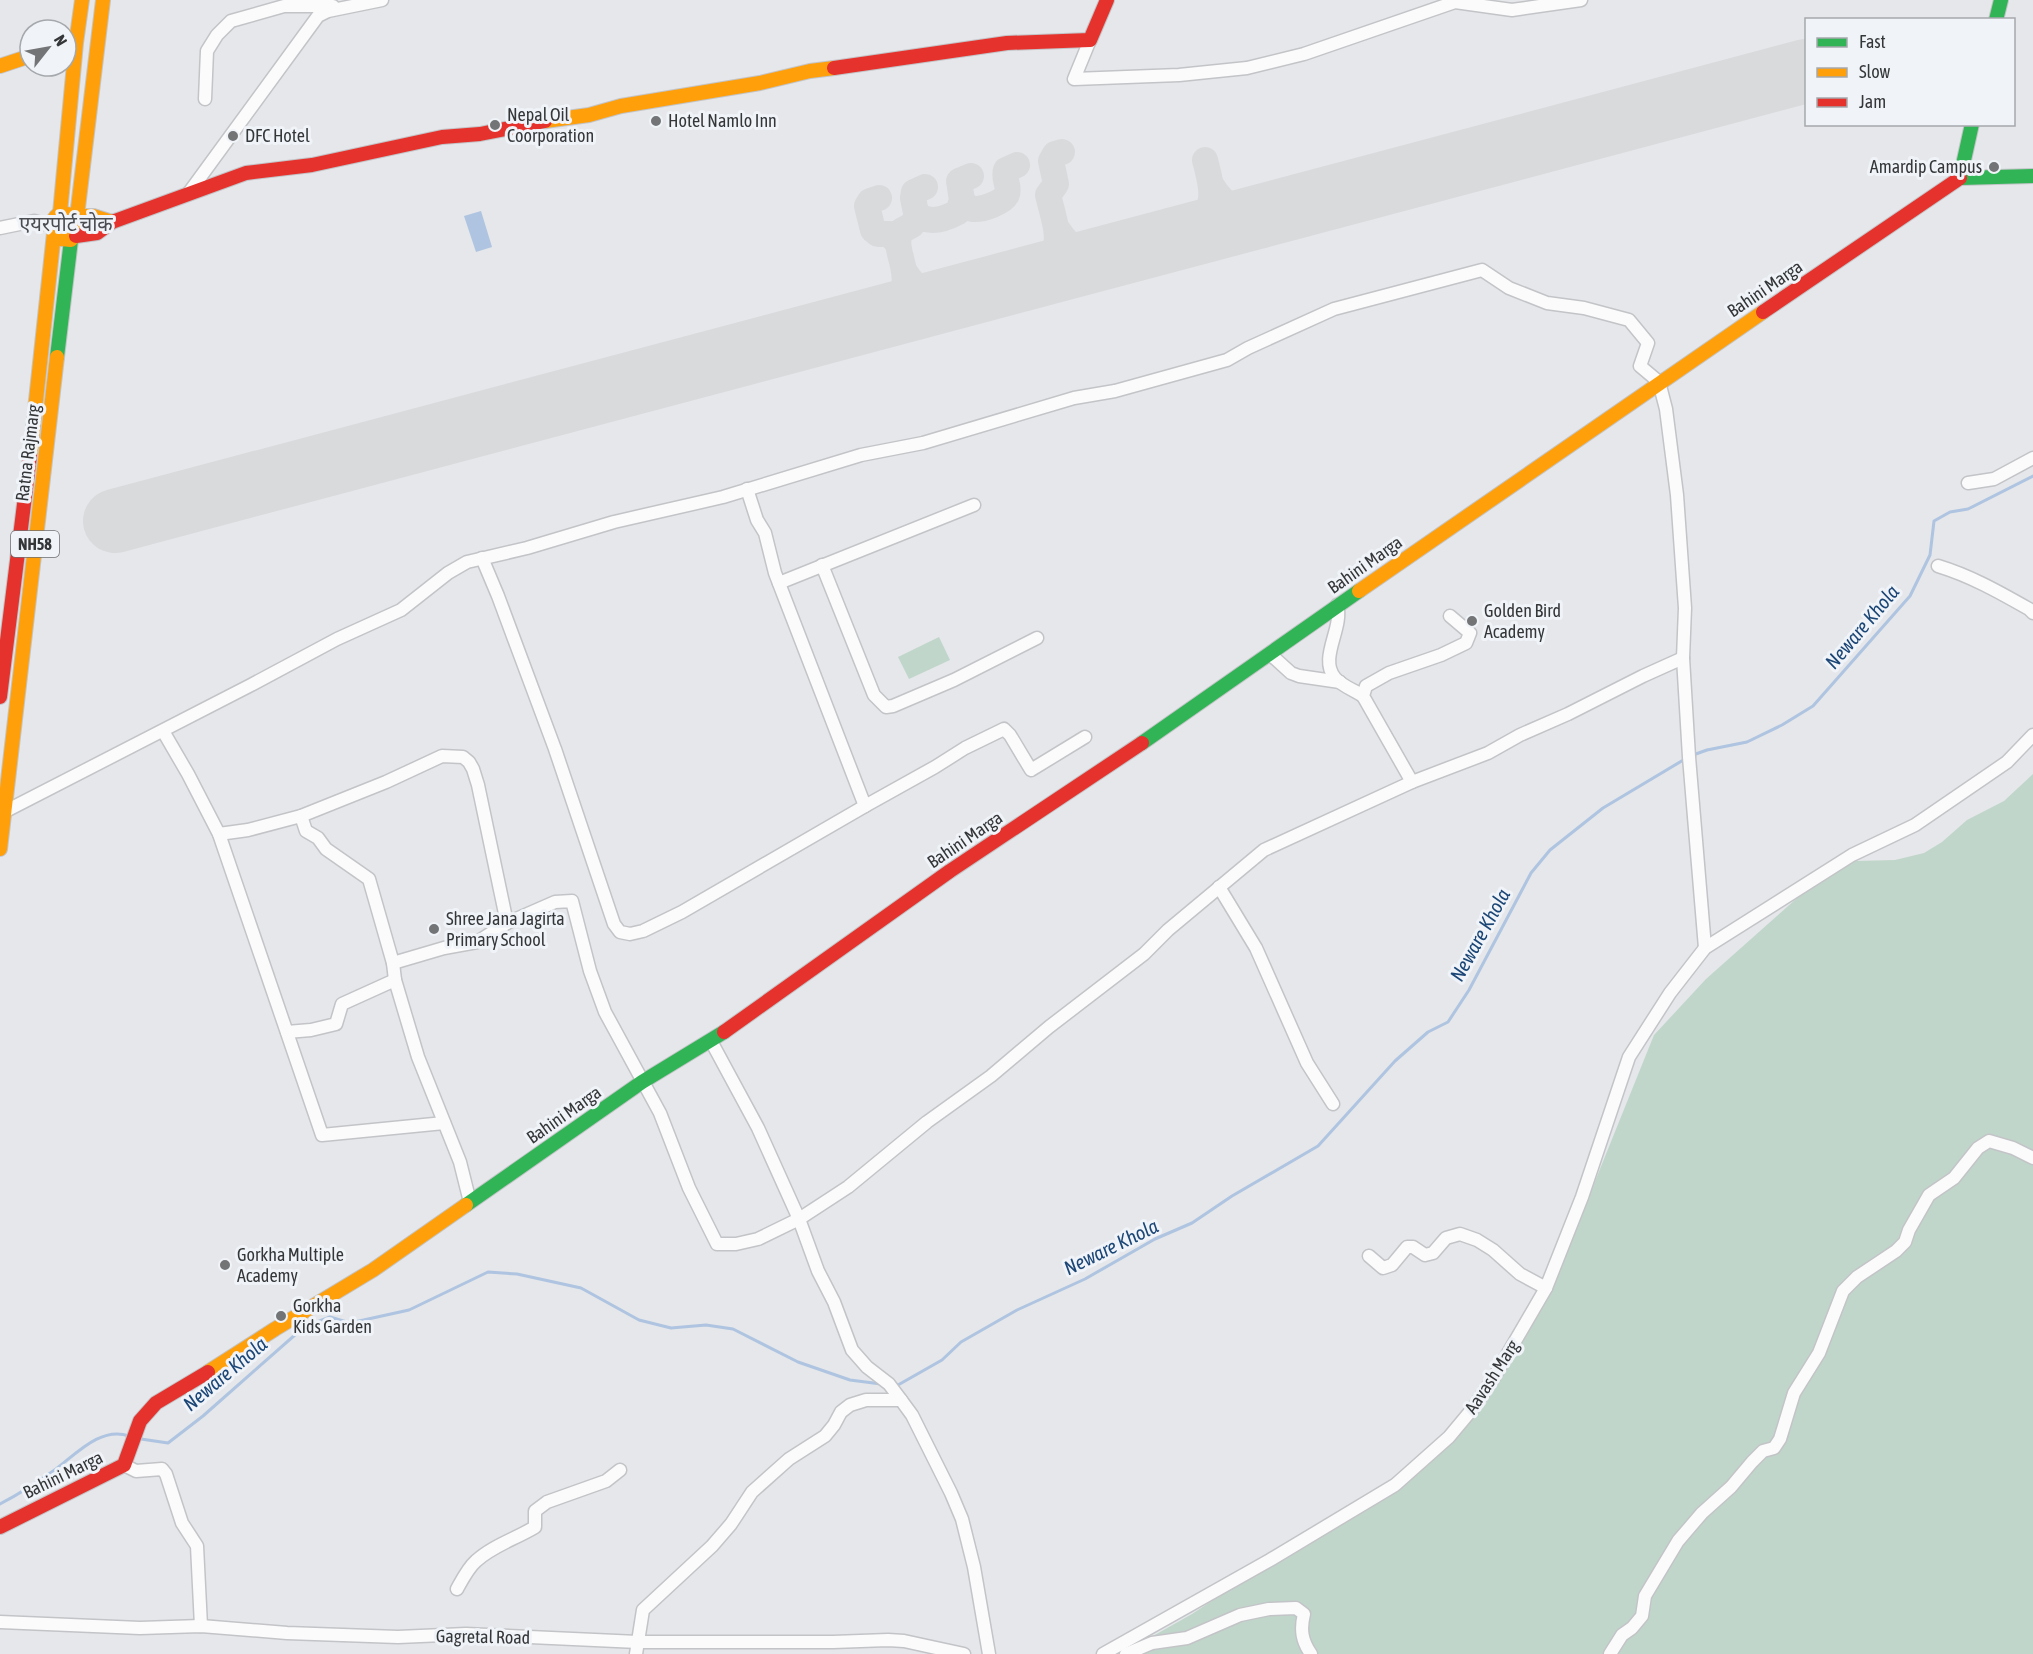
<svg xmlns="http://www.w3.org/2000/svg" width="2033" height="1654" font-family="'Asap Condensed','Noto Sans Devanagari',sans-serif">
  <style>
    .green { fill: #c1d6ca }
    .water { fill: #aec4e0 }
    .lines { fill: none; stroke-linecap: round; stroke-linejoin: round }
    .stream { stroke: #aec4e0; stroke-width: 3 }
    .taxiway { stroke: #d9dadc; stroke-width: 26 }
    .runway { stroke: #d9dadc; stroke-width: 64 }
    .street-casing { stroke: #c3c4c7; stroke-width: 15 }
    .fast-casing { stroke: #c3c4c7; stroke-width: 16 }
    .slow-casing { stroke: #c3c4c7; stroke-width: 16 }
    .jam-casing { stroke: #c3c4c7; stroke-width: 16 }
    .street { stroke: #fbfbfc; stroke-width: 12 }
    .fast { stroke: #30b455; stroke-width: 14 }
    .slow { stroke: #ff9f0a; stroke-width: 14 }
    .jam { stroke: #e5322d; stroke-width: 14 }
    .poi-dot { fill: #737476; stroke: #f0f4f9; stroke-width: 2 }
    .labels { text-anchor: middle; stroke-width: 6; stroke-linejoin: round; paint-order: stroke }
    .shield { fill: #f0f4f9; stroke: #6d6f72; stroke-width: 1.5 }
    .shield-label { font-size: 16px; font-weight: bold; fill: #353638 }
    .poi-label { font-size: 18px; fill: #353638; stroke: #f0f4f9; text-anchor: start }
    .street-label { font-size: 18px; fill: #353638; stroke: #f0f4f9 }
    .neighbourhood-label { font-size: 20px; fill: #4a4c51; stroke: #f0f4f9 }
    .water-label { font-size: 20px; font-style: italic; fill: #1b4676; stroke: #f0f4f9 }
  </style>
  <rect width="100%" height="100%" fill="#e5e7ea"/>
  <g class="green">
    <path d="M 939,637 L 950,660 L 909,679 L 898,657 Z"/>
    <path d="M 2033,774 L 2033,1654 L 1121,1654 L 1192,1614 L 1437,1451 L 1465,1428 L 1486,1404 L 1494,1366 L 1552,1288 L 1654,1035 L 1706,979 L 1814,883 L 1855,861 L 1895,860 L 1924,853 L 1942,842 L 1967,820 L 2004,801 Z"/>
  </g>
  <path class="water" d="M 481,211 L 492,247 L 476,252 L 464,216 Z"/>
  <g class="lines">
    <g class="stream">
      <path d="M 1693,755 L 1707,750 L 1747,742 L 1782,725 L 1813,706 L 1910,596 L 1930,555 L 1934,521 L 1950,512 L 1968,509 L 2033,476"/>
      <path d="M 893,1384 L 898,1385 L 942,1360 L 961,1342 L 1017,1310 L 1085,1279 L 1155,1239 L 1192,1223 L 1232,1196 L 1318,1146 L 1395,1061 L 1428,1032 L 1448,1022 L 1469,990 L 1531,873 L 1550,850 L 1603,808 L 1685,759"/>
      <path d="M 141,1439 L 168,1443 L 203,1416 L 304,1327 L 330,1317 L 350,1323 L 409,1310 L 488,1272 L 517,1274 L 581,1288 L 639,1320 L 671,1328 L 706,1325 L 733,1329 L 798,1362 L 850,1380 L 881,1384"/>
      <path d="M 0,1504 C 19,1494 38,1482 56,1469 C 76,1454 101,1426 129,1436"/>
    </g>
    <g class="taxiway">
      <path d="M 1212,186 C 1225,206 1234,209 1256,218"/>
      <path d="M 879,198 L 870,201 L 867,206 L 873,230 L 878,234 L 889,234 L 897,242"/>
      <path d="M 962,200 C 965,204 968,208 973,209 C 982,210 1005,202 1007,194 C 1010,186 1003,179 1006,170 L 1017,165"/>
      <path d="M 917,214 C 929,225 945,219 958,212 L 962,200 L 959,181 L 971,176"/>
      <path d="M 1058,230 C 1073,252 1082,254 1108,257"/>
      <path d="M 1183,237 C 1215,208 1216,202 1205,160"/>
      <path d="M 905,272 C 916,289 927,299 949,299"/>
      <path d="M 1031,277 C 1068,254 1057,231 1048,195 L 1056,184 L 1051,161 L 1055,154 L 1062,152"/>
      <path d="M 879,318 C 907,299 909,285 900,254 C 898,245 897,240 901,231 L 912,225 L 917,218 L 913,198 L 914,192 L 925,187"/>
    </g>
    <path class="runway" d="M 115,521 L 1806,71"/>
    <g class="street-casing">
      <g id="street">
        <path d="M 1090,40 L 1074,79 L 1179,75 L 1247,68 L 1304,54 L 1455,2 L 1512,10 L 1581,0"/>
        <path d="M 205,99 L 207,51 L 217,35 L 231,21 L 284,6 L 333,6"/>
        <path d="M 188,194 L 318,16 L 328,11 L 382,0"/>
        <path d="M 0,228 L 34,221 L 52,226"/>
        <path d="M 1968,483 L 1994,479 L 2033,458"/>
        <path d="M 747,489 L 757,520 L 765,533 L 775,573 L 865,806 L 935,767 L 965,748 L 1004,729 L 1010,735 L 1031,770 L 1085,737"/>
        <path d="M 482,558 L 498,596 L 555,749 L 614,924 L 620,932 L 630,934 L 643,931 L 682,912 L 865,806"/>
        <path d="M 822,565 L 874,695 L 886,707 L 893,706 L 954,680 L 1037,638"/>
        <path d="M 1938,566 C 1971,576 1999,592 2029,609 L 2033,613"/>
        <path d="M 779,583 L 974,505"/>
        <path d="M 1337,605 C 1344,628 1318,658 1335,678 C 1342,686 1354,690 1363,696"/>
        <path d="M 1270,654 L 1291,673 L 1299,676 L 1340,682"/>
        <path d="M 163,731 L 188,774 L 219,834 L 322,1135 L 444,1123"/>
        <path d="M 1412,782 L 1363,696 L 1366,686 L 1389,673 L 1441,655 L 1466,643 L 1470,633 L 1450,616"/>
        <path d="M 0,814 L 251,685 L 337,639 L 401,610 L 448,573 L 467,562 L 527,548 L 614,522 L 723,497 L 861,455 L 923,443 L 1074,398 L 1115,391 L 1227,360 L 1248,348 L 1334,309 L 1482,270 L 1509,288 L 1547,303 L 1584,308 L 1629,320 L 1648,343 L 1640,366 L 1659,382 L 1666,409 L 1677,495 L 1685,608 L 1683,658 L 1689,757 L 1705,948"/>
        <path d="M 301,816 L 306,831 L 318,838 L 326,849 L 369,879 L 393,963 L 395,980 L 418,1057 L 460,1162 L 470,1202"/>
        <path d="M 219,834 L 248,830 L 301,816 L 386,782 L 442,756 L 463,757 L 469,762 L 473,769 L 478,785 L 507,923 L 555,902 L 572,901 L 590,971 L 605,1012 L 660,1113 L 689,1188 L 717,1244 L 736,1244 L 758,1239 L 799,1219 L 848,1187 L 927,1122 L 991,1076 L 1049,1027 L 1144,954 L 1168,930 L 1264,850 L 1412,782 L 1488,753 L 1520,735 L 1568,714 L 1643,676 L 1683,658"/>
        <path d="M 1219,887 L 1256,948 L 1307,1063 L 1333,1104"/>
        <path d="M 393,963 L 444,948 L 477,942 L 507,923"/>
        <path d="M 287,1032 L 311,1030 L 336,1024 L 342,1004 L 395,980"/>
        <path d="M 711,1041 L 758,1128 L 799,1219 L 818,1271 L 834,1302 L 852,1350 L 867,1367 L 889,1384 L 901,1400 L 912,1415 L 951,1493 L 962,1519 L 974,1567 L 989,1654"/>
        <path d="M 1369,1256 L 1383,1268 L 1392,1265 L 1407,1247 L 1413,1247 L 1425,1255 L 1433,1253 L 1446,1238 L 1460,1234 L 1477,1240 L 1493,1250 L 1520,1274 L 1546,1288"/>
        <path d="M 124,1465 L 136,1471 L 162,1469 L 166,1474 L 182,1523 L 197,1546 L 201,1626"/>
        <path d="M 457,1589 C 462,1580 468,1568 476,1561 C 492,1546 515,1539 535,1527 L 535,1511 L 547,1502 L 606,1481 L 620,1470"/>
        <path d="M 0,1622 L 140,1628 L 201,1626 L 287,1633 L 398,1637 L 466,1634 L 638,1642 L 833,1642 L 888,1640 L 904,1641 L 964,1654"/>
        <path d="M 636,1654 L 643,1610 L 712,1546 L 731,1524 L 752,1492 L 789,1459 L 825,1436 L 834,1425 L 841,1412 L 850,1405 L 866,1400 L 901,1400"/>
        <path d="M 1103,1654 L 1270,1560 L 1395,1485 L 1449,1437 L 1474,1407 L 1496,1374 L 1546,1288 L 1582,1197 L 1629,1057 L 1670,993 L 1705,948 L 1852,855 L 1915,825 L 2007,762 L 2033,735"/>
        <path d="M 1126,1654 L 1152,1643 L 1187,1638 L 1240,1615 L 1269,1609 L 1296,1608 L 1304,1614 C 1300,1630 1302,1641 1311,1654"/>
        <path d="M 1610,1654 L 1622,1635 L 1632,1628 L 1642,1616 L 1645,1596 L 1678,1541 L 1702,1513 L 1731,1487 L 1752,1462 L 1763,1451 L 1774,1448 L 1780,1439 L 1794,1393 L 1819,1353 L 1843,1291 L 1857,1277 L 1896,1251 L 1905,1242 L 1909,1230 L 1929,1195 L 1954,1178 L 1978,1148 L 1989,1141 L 2013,1148 L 2033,1158"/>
      </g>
    </g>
    <g class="fast-casing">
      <g id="fast">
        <path d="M 1996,20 L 2001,0"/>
        <path d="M 1960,178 L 2033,176"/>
        <path d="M 1960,178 L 1972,124"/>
        <path d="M 57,357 L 71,240"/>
        <path d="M 1142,743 L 1359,591"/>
        <path d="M 466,1205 L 642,1082 L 724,1032"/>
      </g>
    </g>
    <g class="slow-casing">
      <g id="slow">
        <path d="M 0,66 L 30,56"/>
        <path d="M 545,121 L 589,115 L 621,106 L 760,83 L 810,71 L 834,68"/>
        <path d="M 60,213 L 76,43 L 82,0"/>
        <path d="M 77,216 L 93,216 L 112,222"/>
        <path d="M 61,239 L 71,240 L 79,230 L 77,216 L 103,0"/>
        <path d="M 30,456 L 54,233 C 52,224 52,217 61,213 L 77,216"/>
        <path d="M 1359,591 L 1763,312"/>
        <path d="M 0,849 L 57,357"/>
        <path d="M 208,1372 L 275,1329 L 373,1270 L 466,1205"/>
      </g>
    </g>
    <g class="jam-casing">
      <g id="jam">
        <path d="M 834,68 L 1007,43 L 1090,40 L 1107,0"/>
        <path d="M 76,236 L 97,233 L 112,222 L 246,173 L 312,165 L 442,137 L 480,134 L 545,121"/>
        <path d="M 1763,312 L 1960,178"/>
        <path d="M 0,697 L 30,456"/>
        <path d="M 724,1032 L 950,871 L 1142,743"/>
        <path d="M 0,1527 L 124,1465 L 140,1421 L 156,1403 L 208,1372"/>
      </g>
    </g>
    <use href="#street" class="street"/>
    <use href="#fast" class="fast"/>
    <use href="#slow" class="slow"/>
    <use href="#jam" class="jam"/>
  </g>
  <g class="poi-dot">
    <circle cx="656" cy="121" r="6"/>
    <circle cx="495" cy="125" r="6"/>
    <circle cx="233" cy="136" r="6"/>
    <circle cx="1994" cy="167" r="6"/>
    <circle cx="1472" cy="621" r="6"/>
    <circle cx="434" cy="929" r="6"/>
    <circle cx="225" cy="1265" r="6"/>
    <circle cx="281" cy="1316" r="6"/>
  </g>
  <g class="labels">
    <rect class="shield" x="11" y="531" width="48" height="26" rx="4.5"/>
    <g class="shield-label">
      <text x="35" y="550">NH58</text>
    </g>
    <g class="poi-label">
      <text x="507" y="121">Nepal Oil<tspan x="507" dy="21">Coorporation</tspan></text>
      <text x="668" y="127">Hotel Namlo Inn</text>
      <text x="245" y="142">DFC Hotel</text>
      <text x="1982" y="173" text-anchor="end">Amardip Campus</text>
      <text x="1484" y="617">Golden Bird<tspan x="1484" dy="21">Academy</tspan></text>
      <text x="446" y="925">Shree Jana Jagirta<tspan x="446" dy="21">Primary School</tspan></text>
      <text x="237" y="1261">Gorkha Multiple<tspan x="237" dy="21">Academy</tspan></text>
      <text x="293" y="1312">Gorkha<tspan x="293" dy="21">Kids Garden</tspan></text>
    </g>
    <g class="street-label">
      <text transform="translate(1765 289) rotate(-34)" y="6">Bahini Marga</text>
      <text transform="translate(28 453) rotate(-83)" y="6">Ratna Rajmarg</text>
      <text transform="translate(1365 565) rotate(-35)" y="6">Bahini Marga</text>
      <text transform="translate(965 840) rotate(-34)" y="6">Bahini Marga</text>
      <text transform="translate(564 1115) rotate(-35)" y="6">Bahini Marga</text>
      <text transform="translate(1492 1377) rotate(-57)" y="6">Aavash Marg</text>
      <text transform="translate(63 1475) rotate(-26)" y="6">Bahini Marga</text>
      <text transform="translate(483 1637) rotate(1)" y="6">Gagretal Road</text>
    </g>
    <g class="neighbourhood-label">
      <text x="66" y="231">एयरपोर्ट चोक</text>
    </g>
    <g class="water-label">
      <text transform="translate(1862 627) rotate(-50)" y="7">Neware Khola</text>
      <text transform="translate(1480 935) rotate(-61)" y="7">Neware Khola</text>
      <text transform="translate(1111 1247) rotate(-26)" y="7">Neware Khola</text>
      <text transform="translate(225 1374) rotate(-40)" y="7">Neware Khola</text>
    </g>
  </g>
  <rect x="1805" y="18" width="210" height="108" fill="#f0f4f9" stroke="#a5a8ac" stroke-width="1.5"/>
  <rect x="1817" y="38" width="30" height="9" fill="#30b455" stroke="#a5a8ac" stroke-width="1.5"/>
  <text x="1859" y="48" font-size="18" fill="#353638">Fast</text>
  <rect x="1817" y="68" width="30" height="9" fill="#ff9f0a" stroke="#a5a8ac" stroke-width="1.5"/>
  <text x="1859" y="78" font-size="18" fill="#353638">Slow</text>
  <rect x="1817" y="98" width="30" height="9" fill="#e5322d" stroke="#a5a8ac" stroke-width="1.5"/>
  <text x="1859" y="108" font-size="18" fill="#353638">Jam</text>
  <g transform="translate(48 48) rotate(59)"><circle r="28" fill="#f0f4f9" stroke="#a5a8ac" stroke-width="1.5"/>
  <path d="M0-4.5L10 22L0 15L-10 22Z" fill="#737476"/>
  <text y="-9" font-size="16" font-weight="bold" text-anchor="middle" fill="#353638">N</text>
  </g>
</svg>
